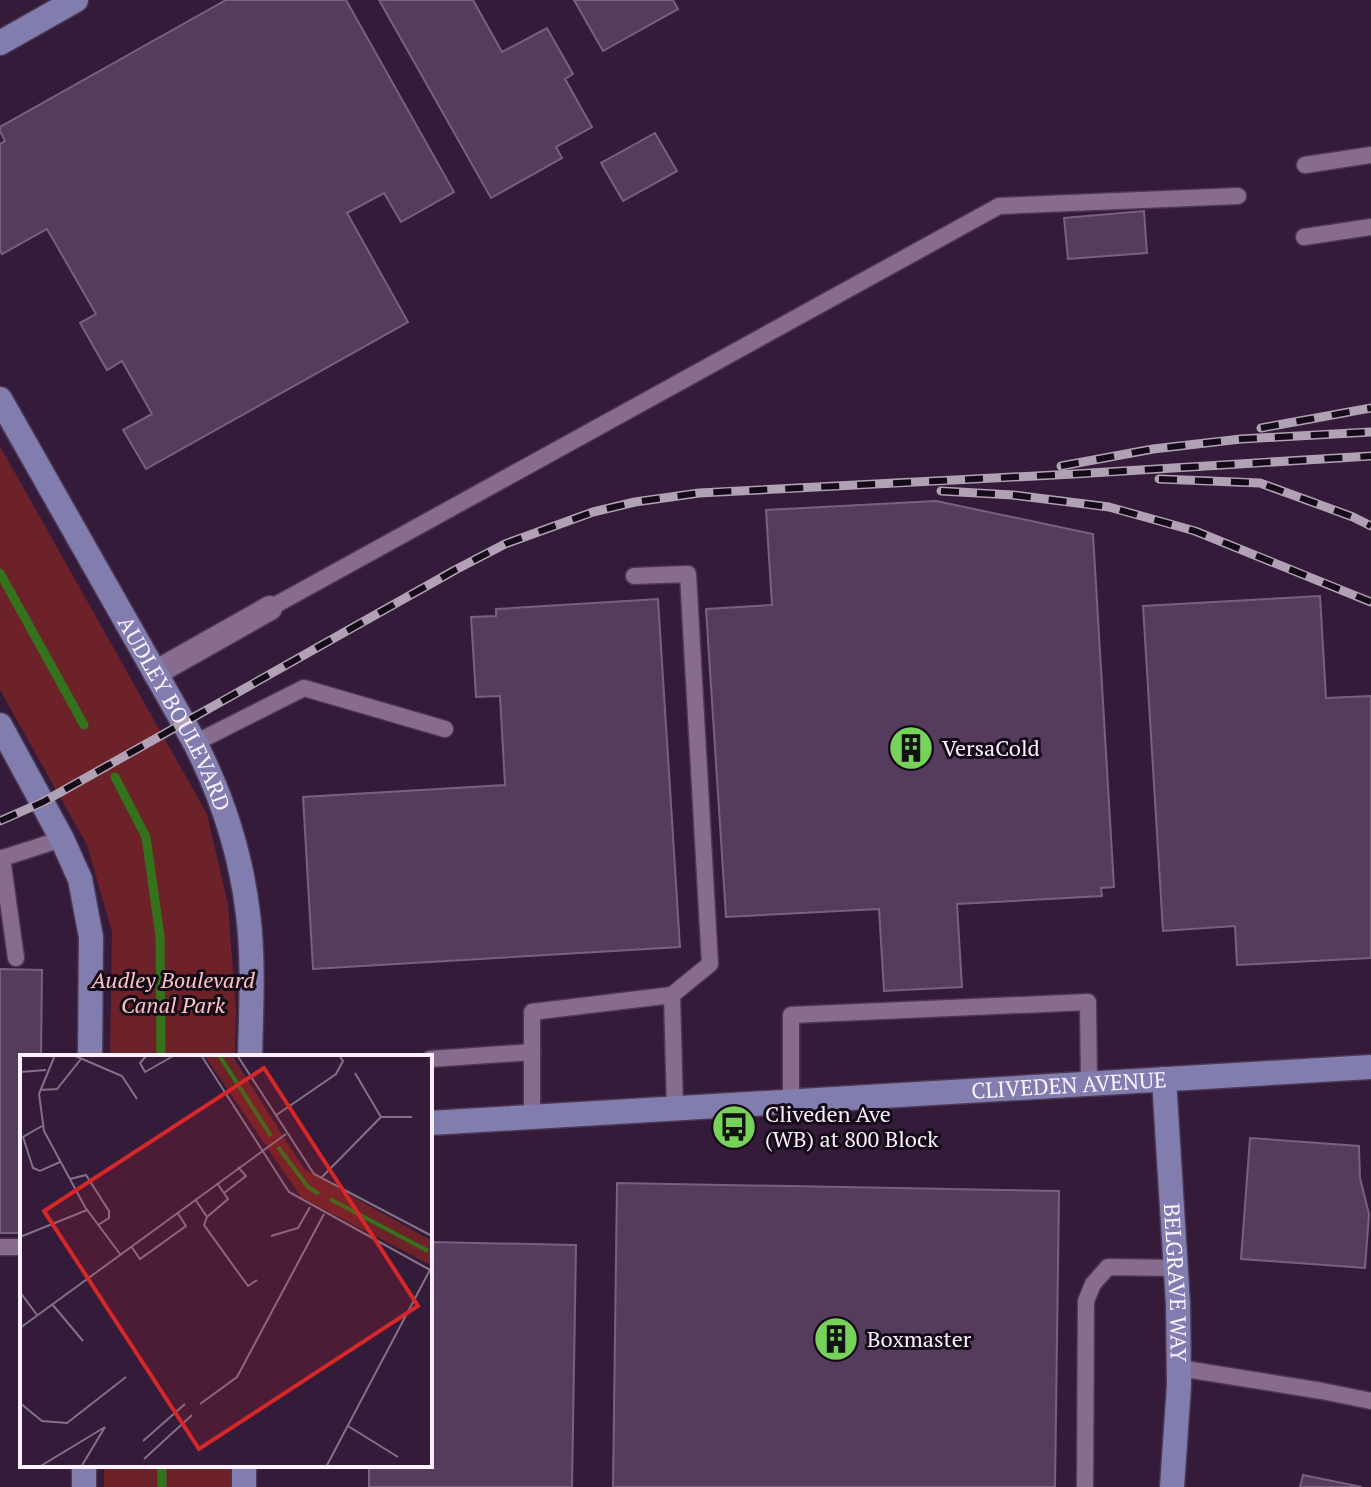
<svg xmlns="http://www.w3.org/2000/svg" width="1371" height="1487" font-family="'PT Serif',serif">
  <style>
    .green { fill: #6d2128 }
    .lines { fill: none; stroke-linecap: round; stroke-linejoin: round }
    .stream { stroke: #34731b; stroke-width: 9 }
    .building { fill: #553c5d; stroke: #7a5f82; stroke-width: 2 }
    .lane-casing { stroke: #4c3852; stroke-width: 19 }
    .street-casing { stroke: #4c3852; stroke-width: 27 }
    .secondary-casing { stroke: #4c3852; stroke-width: 27 }
    .lane { stroke: #886c90; stroke-width: 16 }
    .street { stroke: #886c90; stroke-width: 24 }
    .secondary { stroke: #817daf; stroke-width: 24 }
    .rail-casing { stroke: #b1a1b5; stroke-width: 9 }
    .rail { stroke: #150b18; stroke-width: 6; stroke-dasharray: 18; stroke-linecap: butt }
    .labels { text-anchor: middle; stroke-width: 6; stroke-linejoin: round; paint-order: stroke }
    .street-label { font-size: 22px; fill: #fbf1fe; stroke: #150b18 }
    .poi-label { font-size: 22px; fill: #fbf1fe; stroke: #150b18; text-anchor: start }
    .park-label { font-size: 22px; font-style: italic; fill: #fdc3c3; stroke: #150b18 }
    .inset-river { fill: none; stroke: #34731b; stroke-width: 4 }
    .inset-road { fill: none; stroke: #847188; stroke-width: 2 }
    .view { fill: #d62828; fill-opacity: 0.15; stroke: #d62828; stroke-width: 4 }
    .inset-edge { fill: none; stroke: #fbf1fe; stroke-width: 4 }
  </style>
  <rect width="100%" height="100%" fill="#341b3a"/>
  <g class="green">
    <path d="M 0,446 L 207,814 L 228,904 L 236,1011 L 235,1057 L 110,1057 L 112,932 L 87,845 L 0,690 Z"/>
    <rect x="104" y="1465" width="127" height="22"/>
  </g>
  <g class="lines">
    <g class="stream">
      <path d="M 0,573 L 84,725"/>
      <path d="M 115,777 L 146,837 L 160,936 L 161,1057"/>
      <path d="M 162,1487 L 162,1465"/>
    </g>
  </g>
  <g class="building">
    <path d="M 226,0 L 346,0 L 454,192 L 401,222 L 384,193 L 347,213 L 408,322 L 146,469 L 123,430 L 152,414 L 122,361 L 107,370 L 80,323 L 96,314 L 47,229 L 2,254 L 0,250 L 0,144 L 5,141 L 0,131 L 0,127 Z"/>
    <path d="M 379,0 L 473,0 L 502,52 L 547,28 L 573,74 L 565,79 L 592,127 L 556,147 L 562,158 L 491,198 Z"/>
    <path d="M 574,0 L 673,0 L 678,9 L 603,51 Z"/>
    <path d="M 655,133 L 677,171 L 623,201 L 601,163 Z"/>
    <path d="M 1144,211 L 1147,253 L 1068,259 L 1064,218 Z"/>
    <path d="M 936,501 L 1093,534 L 1114,887 L 1101,888 L 1102,896 L 957,904 L 962,987 L 884,991 L 879,909 L 726,917 L 706,609 L 772,605 L 766,510 Z"/>
    <path d="M 1320,596 L 1326,698 L 1371,696 L 1371,958 L 1237,965 L 1235,926 L 1163,931 L 1143,606 Z"/>
    <path d="M 658,599 L 680,947 L 313,969 L 303,797 L 505,785 L 500,696 L 476,697 L 471,617 L 496,616 L 496,609 Z"/>
    <path d="M 0,969 L 42,970 L 41,1057 L 22,1057 L 22,1233 L 0,1233 Z"/>
    <path d="M 1250,1138 L 1359,1146 L 1360,1178 L 1369,1214 L 1365,1268 L 1241,1259 Z"/>
    <path d="M 617,1183 L 1059,1191 L 1055,1487 L 613,1487 Z"/>
    <path d="M 430,1242 L 576,1245 L 572,1487 L 369,1487 L 369,1465 L 430,1465 Z"/>
    <path d="M 1303,1475 L 1362,1487 L 1300,1487 Z"/>
  </g>
  <g class="lines">
    <g class="lane-casing">
      <g id="lane">
        <path d="M 1305,165 L 1371,155"/>
        <path d="M 1304,237 L 1371,227"/>
        <path d="M 634,576 L 688,574 L 710,964 L 672,995"/>
        <path d="M 270,608 L 999,206 L 1238,196"/>
        <path d="M 195,743 L 304,688 L 445,729"/>
        <path d="M 2,858 L 16,958"/>
        <path d="M 0,859 L 62,839"/>
        <path d="M 430,1059 L 532,1052"/>
        <path d="M 791,1101 L 791,1015 L 1088,1002 L 1089,1084"/>
        <path d="M 532,1117 L 532,1012 L 672,995 L 675,1108"/>
        <path d="M 0,1247 L 22,1247"/>
        <path d="M 1179,1368 L 1322,1391 L 1371,1401"/>
        <path d="M 1085,1487 L 1086,1301 L 1093,1284 L 1108,1267 L 1176,1268"/>
      </g>
    </g>
    <g class="street-casing">
      <path id="street" d="M 155,673 L 270,608"/>
    </g>
    <g class="secondary-casing">
      <g id="secondary">
        <path d="M 0,43 L 76,0"/>
        <path id="s1" d="M 0,399 L 195,743 C 222,796 241,855 248,914 C 254,961 251,1010 250,1057"/>
        <path d="M 0,725 L 62,839 L 80,879 L 91,937 L 90,1057"/>
        <path id="s2" d="M 1164,1079 L 1178,1304 L 1179,1385 L 1172,1487"/>
        <path id="s3" d="M 430,1123 L 1371,1067"/>
        <path d="M 84,1487 L 84,1465"/>
        <path d="M 244,1487 L 244,1465"/>
      </g>
    </g>
    <use href="#lane" class="lane"/>
    <use href="#street" class="street"/>
    <use href="#secondary" class="secondary"/>
    <g class="rail-casing">
      <g id="rail">
        <path d="M 1261,428 L 1371,408"/>
        <path d="M 1061,466 L 1153,449 L 1241,439 L 1371,432"/>
        <path d="M 1159,479 L 1260,483 L 1353,517 L 1371,526"/>
        <path d="M 941,491 L 1013,495 L 1109,507 L 1195,531 L 1371,602"/>
        <path d="M 0,821 L 43,802 L 455,570 L 505,544 L 593,512 L 635,502 L 699,493 L 1074,474 L 1371,456"/>
      </g>
    </g>
    <use href="#rail" class="rail"/>
  </g>
  <defs>
    <g id="building-disc" transform="scale(2.3)"><circle r="9.5" fill="#77d259" stroke="#150b18"/><path d="M-4-6H4V6H1V3H-1V6H-4ZM-2.5-4.3h1.7v1.8h-1.7ZM.8-4.3h1.7v1.8H.8ZM-2.5-1h1.7V.8h-1.7ZM.8-1h1.7V.8H.8Z" fill="#111"/></g>
    <g id="bus-disc" transform="scale(2.3)"><circle r="9.5" fill="#77d259" stroke="#150b18"/><path d="M-5-6H5V4H4V6H2V4H-2V6H-4V4H-5ZM-3.5-4V0h7V-4ZM-3.5 1.2v1.5H-2V1.2ZM2 1.2v1.5H3.5V1.2Z" fill="#111"/></g>
  </defs>
  <g fill-rule="evenodd">
    <use href="#building-disc" x="911" y="748"/>
    <use href="#bus-disc" x="734" y="1127"/>
    <use href="#building-disc" x="836" y="1339"/>
  </g>
  <g class="labels">
    <g class="street-label">
      <text dy="8" stroke="none"><textPath href="#s1" startOffset="360">AUDLEY BOULEVARD</textPath></text>
      <text dy="8" stroke="none"><textPath href="#s3" startOffset="640">CLIVEDEN AVENUE</textPath></text>
      <text dy="8" stroke="none"><textPath href="#s2" startOffset="204">BELGRAVE WAY</textPath></text>
    </g>
    <g class="poi-label">
      <text x="942" y="756">VersaCold</text>
      <text x="765" y="1122">Cliveden Ave<tspan x="765" dy="25">(WB) at 800 Block</tspan></text>
      <text x="867" y="1347">Boxmaster</text>
    </g>
    <g class="park-label">
      <text x="173" y="988">Audley Boulevard<tspan x="173" dy="25">Canal Park</tspan></text>
    </g>
  </g>
  <g transform="translate(20 1055)">
    <rect width="412" height="412" fill="#341b3a"/>
    <path d="M 184,0 L 212,0 L 284,114 L 412,186 L 412,211 L 281,142 Z" fill="#6d2128"/>
    <path class="inset-river" d="M 199,0 L 251,81M 258,92 L 288,132 L 299,139M 310,144 L 408,196"/>
    <path class="inset-road" d="M 35,0 L 19,39 L 24,76 L 65,152 L 100,199M 53,0 L 102,21 L 117,44M 127,0 L 120,8 L 125,17 L 155,0M 181,0 L 269,137 L 412,216M 217,0 L 294,119 L 412,181M 0,17 L 26,15M 20,35 L 37,34 L 61,4M 255,61 L 316,19 L 323,6 L 319,0M 361,62 L 392,62M 22,71 L 3,82 L 13,113 L 20,116 L 40,107M 301,123 L 361,62 L 335,18M 50,124 L 66,120 L 89,156 L 89,163 L 78,170M 204,138 L 226,121 L 218,112M 175,144 L 187,162 L 208,144 L 197,128M 187,162 L 184,170 L 228,231 L 237,225M 251,181 L 278,173 L 290,152M 0,182 L 67,155M 111,191 L 120,204 L 166,171 L 157,157M 0,237 L 17,260M 32,249 L 63,286M 0,273 L 266,79M 0,348 L 22,366 L 47,368 L 106,322M 180,349 L 217,322 L 304,159M 328,371 L 378,402M 123,386 L 165,349M 124,404 L 172,360M 19,412 L 85,372 L 61,412M 306,412 L 412,211"/>
    <path class="view" d="M 244,13 L 398,251 L 179,394 L 24,156 Z"/>
    <rect width="412" height="412" class="inset-edge"/>
  </g>
</svg>
